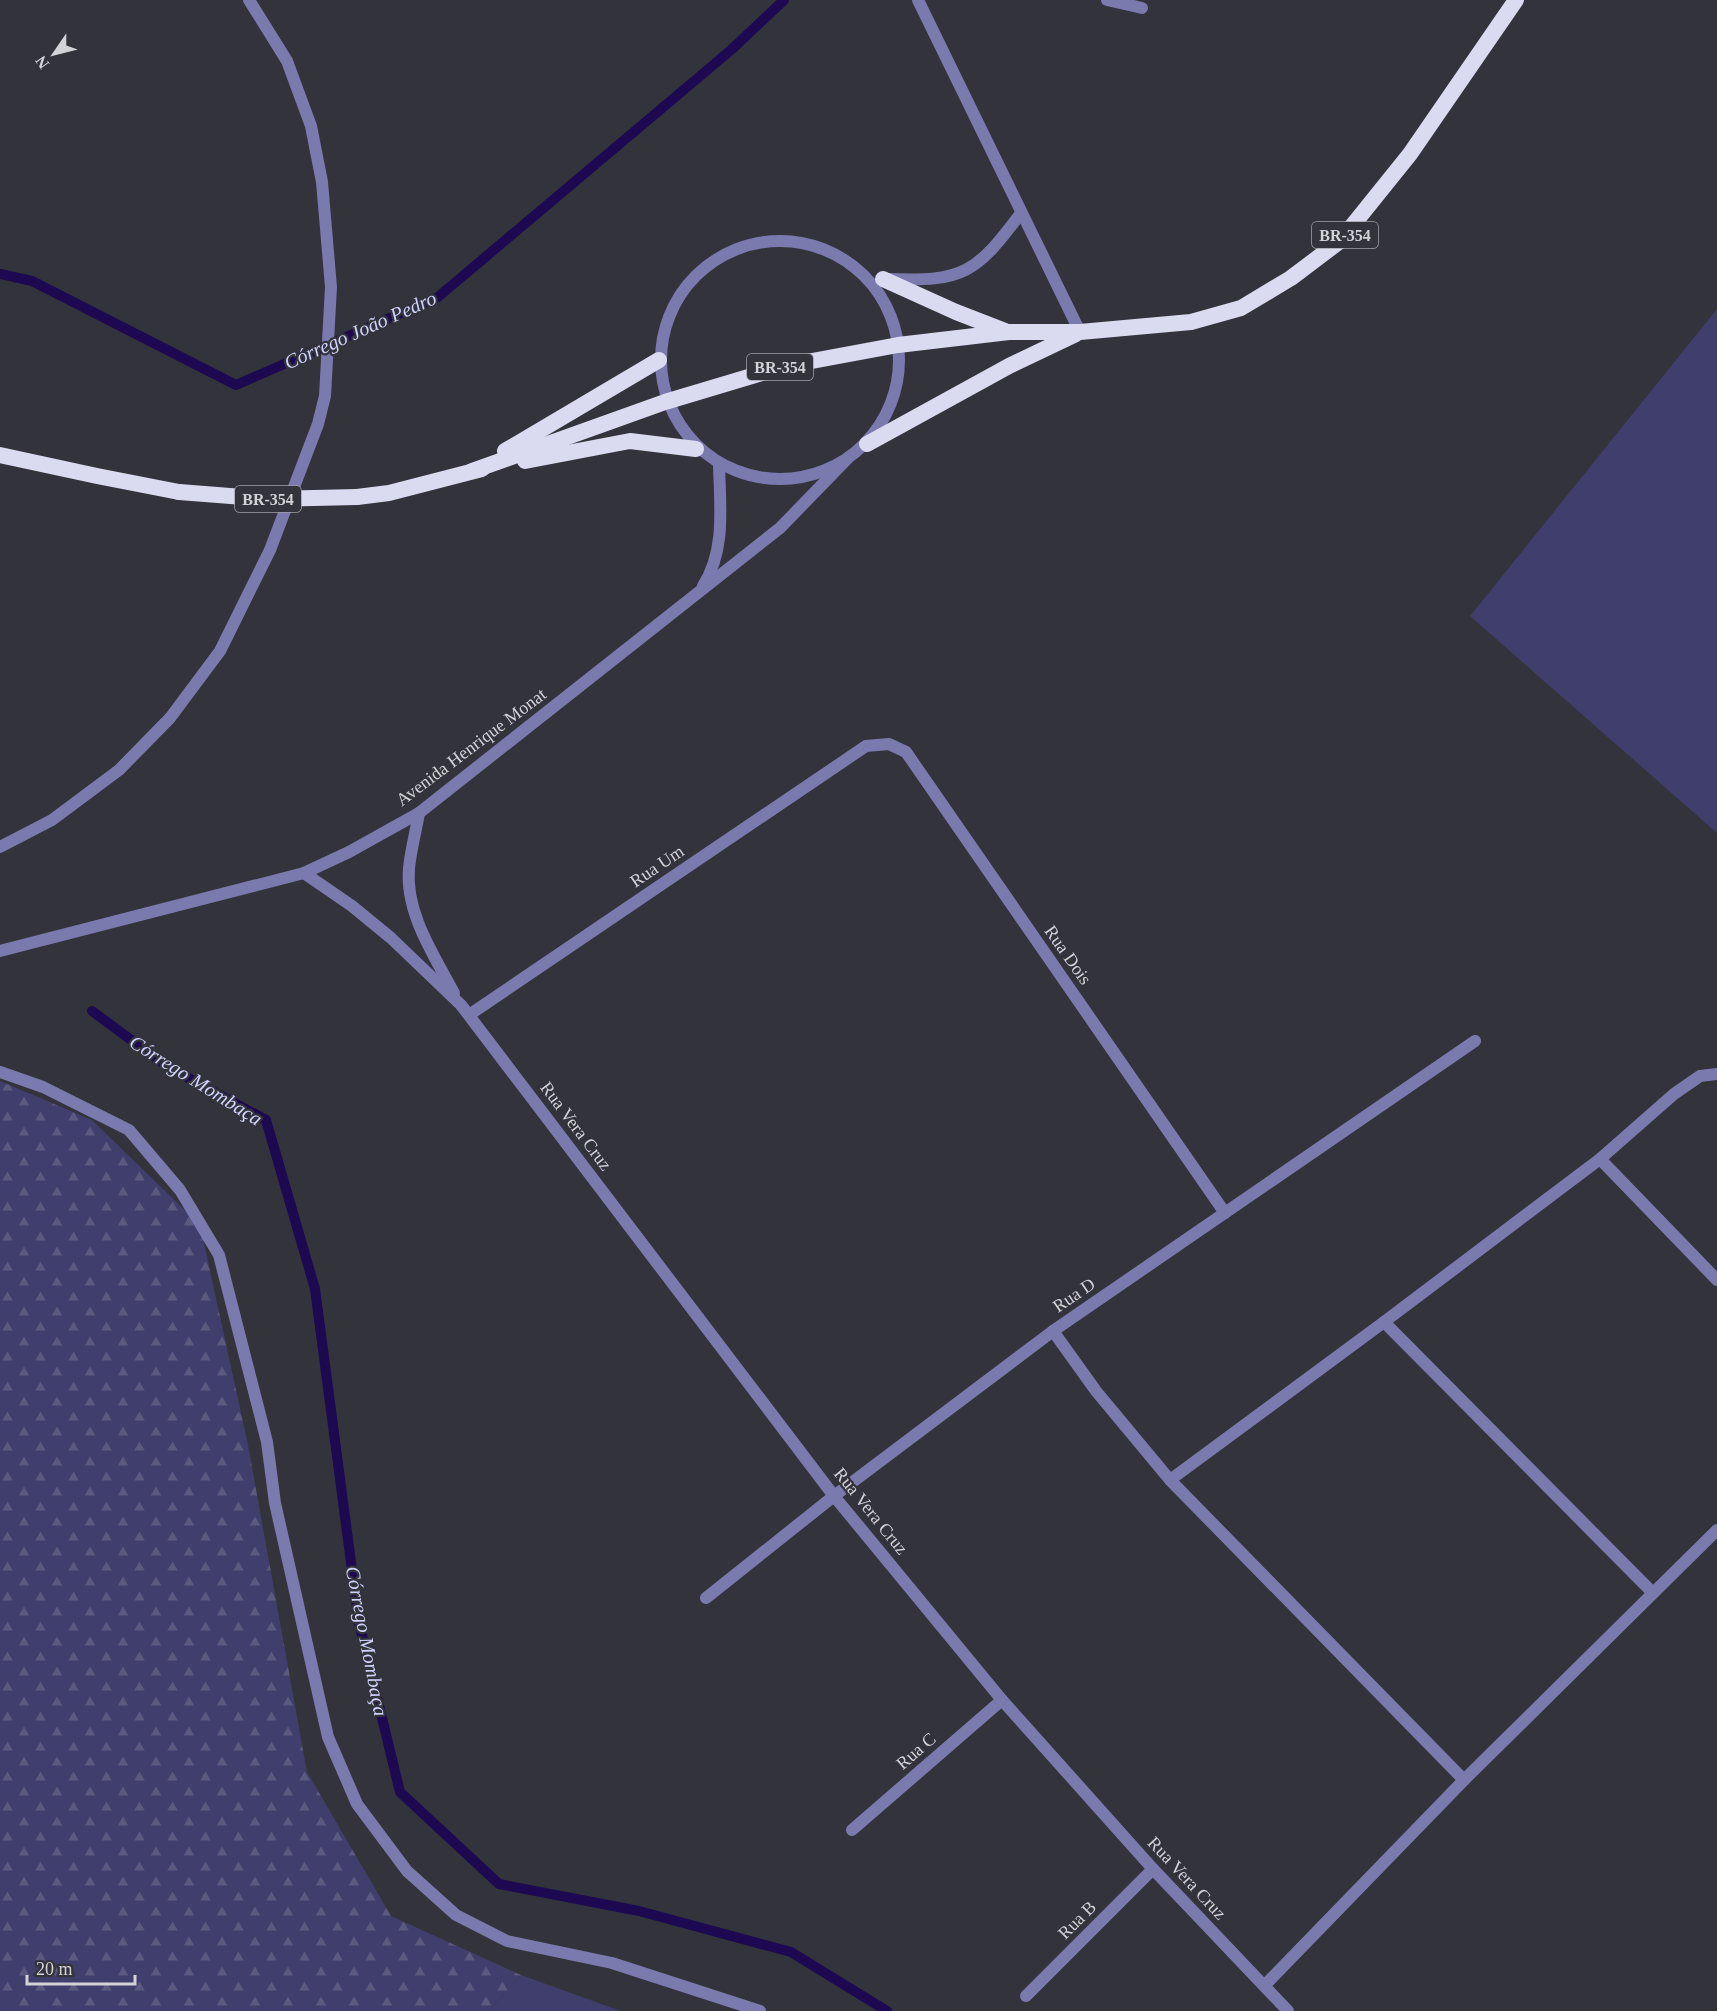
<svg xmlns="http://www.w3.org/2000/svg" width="1717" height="2011" font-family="'Times New Roman',serif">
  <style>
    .grass { fill: #403e6c }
    .forest { fill: url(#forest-firs) }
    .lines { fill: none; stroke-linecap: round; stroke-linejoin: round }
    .stream { stroke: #1c0952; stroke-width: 10 }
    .minor { stroke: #7a7aaf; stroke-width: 12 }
    .tertiary { stroke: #7a7aaf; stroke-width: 12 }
    .trunk { stroke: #dadaf0; stroke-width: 16 }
    .trunk-bridge { stroke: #dadaf0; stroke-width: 16 }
    .labels { text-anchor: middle; stroke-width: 4.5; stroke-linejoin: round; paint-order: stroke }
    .shield { fill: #32333b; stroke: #a2a2a8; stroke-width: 1.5 }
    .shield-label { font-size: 16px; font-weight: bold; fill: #d2d2d7 }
    .street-label { font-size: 18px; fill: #d2d2d7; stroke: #32333b }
    .water-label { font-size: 20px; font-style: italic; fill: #d1d2fe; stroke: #32333b }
  </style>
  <defs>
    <pattern id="forest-firs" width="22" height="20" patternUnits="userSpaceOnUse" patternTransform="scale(1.5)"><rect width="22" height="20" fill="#403e6c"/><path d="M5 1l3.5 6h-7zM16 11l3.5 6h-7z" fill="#5b5980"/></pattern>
  </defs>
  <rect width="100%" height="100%" fill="#32333b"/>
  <g class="grass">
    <path d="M 1717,309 L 1717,833 L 1470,616 Z"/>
    <path d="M 521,1975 L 621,2011 L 489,2011 Z"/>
  </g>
  <path class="forest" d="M 0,1081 L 92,1120 L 200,1225 L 248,1445 L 307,1772 L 391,1916 L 521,1975 L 489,2011 L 0,2011 Z"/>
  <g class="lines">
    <g class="stream">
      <path d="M 0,274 L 32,281 L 236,385 L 438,297 L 731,50 L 784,0"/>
      <path d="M 92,1011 L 168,1067 L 266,1120 L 315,1289 L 359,1623 L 400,1792 L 499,1884 L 639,1911 L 791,1952 L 887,2011"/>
    </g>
    <g class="minor">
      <path d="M 1107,0 L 1142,8"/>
      <path d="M 419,813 C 416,831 411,849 409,868 C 405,913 434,955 454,993"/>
      <path d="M 0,847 L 52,820 L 119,770 L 170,718 L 220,651 L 270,550 L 318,424 L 325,396 L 331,287 L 322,182 L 311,126 L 287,61 L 249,0"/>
      <path d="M 304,873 L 352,906 L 391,938 L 461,1005 L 834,1496 L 1002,1700 L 1153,1869 L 1288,2011"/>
      <path d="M 469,1015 L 866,746 L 889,744 L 906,752 L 1225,1213"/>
      <path d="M 0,1072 L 43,1087 L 129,1130 L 180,1190 L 219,1255 L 267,1442 L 275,1503 L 328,1737 L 357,1804 L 407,1871 L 456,1915 L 507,1941 L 612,1963 L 760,2011"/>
      <path d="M 1600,1159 L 1717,1280"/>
      <path d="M 1384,1322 L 1652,1592"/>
      <path d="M 1053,1331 L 1096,1391 L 1170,1480 L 1464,1780"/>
      <path d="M 1170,1480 L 1384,1322 L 1600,1159 L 1674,1094 L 1700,1076 L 1717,1074"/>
      <path d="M 706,1598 L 834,1496 L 1053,1331 L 1475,1041"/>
      <path d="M 852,1830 L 1002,1700"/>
      <path d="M 1265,1985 L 1464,1780 L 1717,1530"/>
      <path d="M 1026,1996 L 1153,1869"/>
    </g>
    <g class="tertiary">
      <path d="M 918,0 L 1080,332"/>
      <circle cx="780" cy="360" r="119"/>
      <path d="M 888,279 C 964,282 976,273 1021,213"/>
      <path d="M 703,586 C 726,550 720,506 719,465"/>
      <path d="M 0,951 L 304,873 L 349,852 L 419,813 L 780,528 L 848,458"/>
    </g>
    <g class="trunk">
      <path d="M 883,279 L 956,312 L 1005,331"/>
      <path d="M 867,444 L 1009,366 L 1076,334"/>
      <path d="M 505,451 L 659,360"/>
      <path d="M 0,455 L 97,476 L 179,492"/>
      <path d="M 525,461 L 630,441 L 696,449"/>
      <path d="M 472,471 L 665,402 L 785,366 L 898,345 L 1009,332 L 1080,332 L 1191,322 L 1241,308 L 1291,278 L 1340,241 L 1410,154 L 1516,0"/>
      <path d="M 357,497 L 389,493 L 482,469"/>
    </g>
    <path class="trunk-bridge" d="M 179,492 L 270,499 L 357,497"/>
  </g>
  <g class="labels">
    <g class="shield">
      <rect x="1312" y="222" width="66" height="26" rx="4.5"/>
      <rect x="747" y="354" width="66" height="26" rx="4.5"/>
      <rect x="235" y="486" width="66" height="26" rx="4.5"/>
    </g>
    <g class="shield-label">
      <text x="1345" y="241">BR-354</text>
      <text x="780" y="373">BR-354</text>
      <text x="268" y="505">BR-354</text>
    </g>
    <g class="street-label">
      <text transform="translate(471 747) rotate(-37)" y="6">Avenida Henrique Monat</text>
      <text transform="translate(657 866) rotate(-34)" y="6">Rua Um</text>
      <text transform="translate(1068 955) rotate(55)" y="6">Rua Dois</text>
      <text transform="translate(576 1126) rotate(53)" y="6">Rua Vera Cruz</text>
      <text transform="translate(1074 1295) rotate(-34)" y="6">Rua D</text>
      <text transform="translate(871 1511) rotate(51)" y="6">Rua Vera Cruz</text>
      <text transform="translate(916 1751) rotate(-41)" y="6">Rua C</text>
      <text transform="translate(1187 1878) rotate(47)" y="6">Rua Vera Cruz</text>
      <text transform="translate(1077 1920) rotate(-45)" y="6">Rua B</text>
    </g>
    <g class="water-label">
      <text transform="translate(360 330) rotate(-24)" y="7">Córrego João Pedro</text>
      <text transform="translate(196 1080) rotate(32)" y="7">Córrego Mombaça</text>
      <text transform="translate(367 1641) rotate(79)" y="7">Córrego Mombaça</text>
    </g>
  </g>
  <g transform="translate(54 54) rotate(235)" stroke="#32333b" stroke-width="4.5" paint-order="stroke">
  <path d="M0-4.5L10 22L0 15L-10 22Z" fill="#d2d2d7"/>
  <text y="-9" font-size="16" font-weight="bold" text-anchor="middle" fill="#d2d2d7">N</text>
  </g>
  <path d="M27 1975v9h108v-9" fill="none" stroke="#d2d2d7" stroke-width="3"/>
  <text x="36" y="1975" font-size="18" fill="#d2d2d7" stroke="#32333b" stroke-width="4.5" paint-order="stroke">20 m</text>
</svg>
